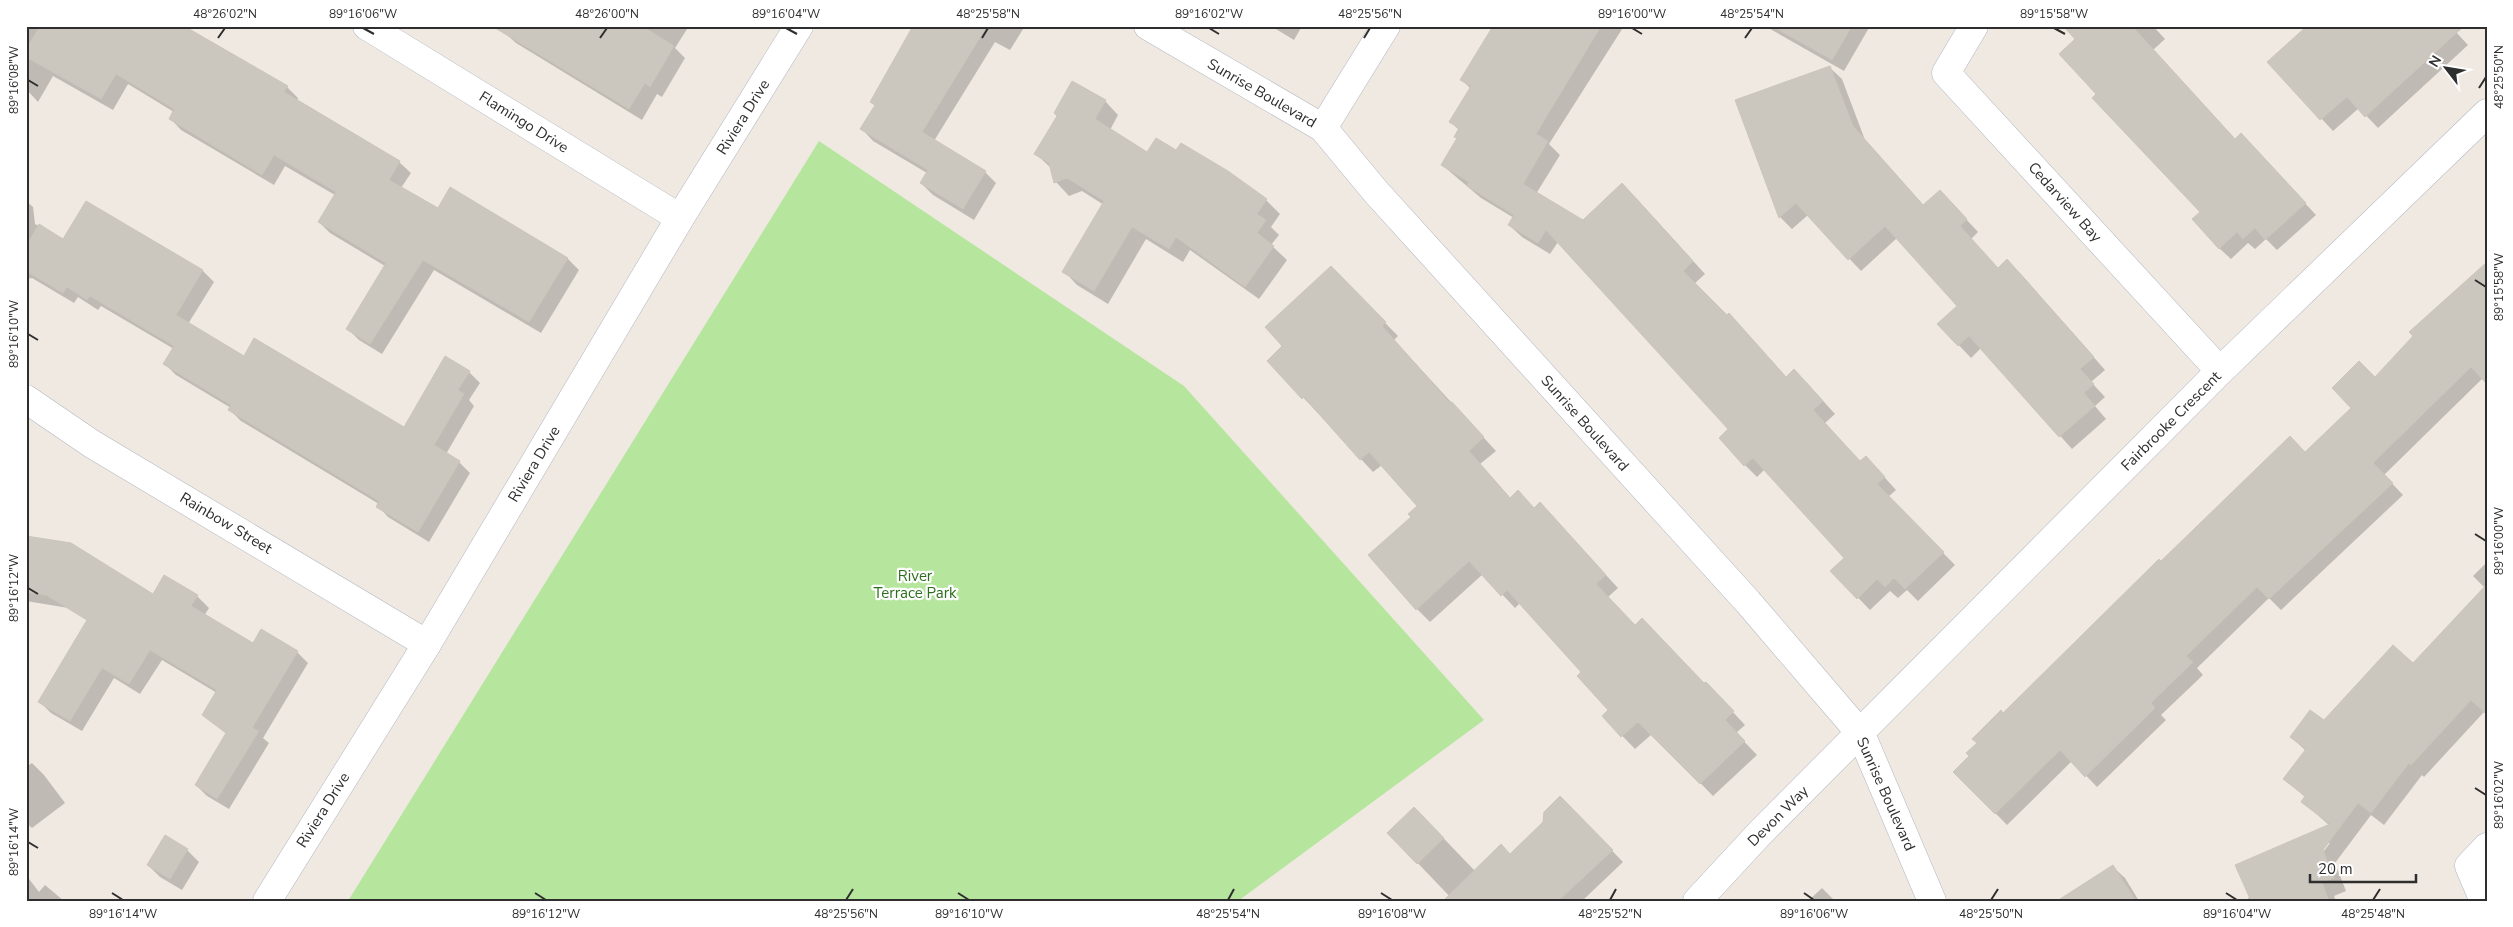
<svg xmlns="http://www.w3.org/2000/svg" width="2513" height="927" font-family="'Nunito Sans',sans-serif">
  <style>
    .green { fill: #b6e59e }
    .shadow { fill: #0003; fill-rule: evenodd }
    .building { fill: #cbc7bf; stroke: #cbc5ba }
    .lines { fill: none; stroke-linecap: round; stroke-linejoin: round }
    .minor-casing { stroke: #b4b7c1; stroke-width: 29 }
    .minor { stroke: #fff; stroke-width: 28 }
    .ticks { fill: none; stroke: #2e2e2e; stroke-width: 2 }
    .labels { text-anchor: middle; stroke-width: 4.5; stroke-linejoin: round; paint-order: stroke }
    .street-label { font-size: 15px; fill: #2e2e2e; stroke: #fff }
    .park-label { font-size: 15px; fill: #2c6e1b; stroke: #fff }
    .neatline { fill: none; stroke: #2e2e2e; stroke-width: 2 }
    .ticks-label { font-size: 12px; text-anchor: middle; fill: #2e2e2e }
  </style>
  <rect width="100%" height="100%" fill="#efe9e1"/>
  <path class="green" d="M 819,141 L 1184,386 L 1484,720 L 1238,901 L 348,901 Z"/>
  <g class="shadow">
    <path d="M 26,26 L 183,26 L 287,87 L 298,98 L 297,101 L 399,162 L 411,173 L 401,188 L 438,209 L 451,189 L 568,259 L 579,270 L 541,333 L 434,270 L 382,354 L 359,340 L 348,329 L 385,266 L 330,233 L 319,222 L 335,195 L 285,166 L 274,185 L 181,130 L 170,118 L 174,112 L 128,84 L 113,110 L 53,76 L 38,102 L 26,89 Z"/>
    <path d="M 507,26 L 689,26 L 675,48 L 685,58 L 662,97 L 657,94 L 642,120 L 516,43 L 504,32 Z"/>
    <path d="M 915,26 L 1025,26 L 1010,50 L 995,42 L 934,141 L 985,172 L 996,183 L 974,220 L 933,195 L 921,183 L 927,173 L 873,141 L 862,129 L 876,106 L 871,102 Z"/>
    <path d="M 1271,26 L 1302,26 L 1294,40 Z"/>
    <path d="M 1494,26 L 1624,26 L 1549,144 L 1560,155 L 1536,194 L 1583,222 L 1635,197 L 1705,274 L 1694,284 L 1727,316 L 1741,327 L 1787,378 L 1807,383 L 1835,414 L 1825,423 L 1860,463 L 1878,470 L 1896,490 L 1888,497 L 1955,565 L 1918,601 L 1907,590 L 1898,598 L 1890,591 L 1870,610 L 1832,571 L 1846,558 L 1765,469 L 1757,477 L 1745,465 L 1730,429 L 1558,242 L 1550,254 L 1522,237 L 1509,225 L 1514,218 L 1481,198 L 1442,165 L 1458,139 L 1460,131 L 1451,122 L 1471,89 L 1462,80 Z"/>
    <path d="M 1765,26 L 1870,26 L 1844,71 Z"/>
    <path d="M 2074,26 L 2153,26 L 2165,39 L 2153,50 L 2236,140 L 2252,146 L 2316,215 L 2277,250 L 2266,239 L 2255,249 L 2248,243 L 2231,259 L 2219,248 L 2202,213 L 2098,94 L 2077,39 Z"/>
    <path d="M 2454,30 L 2468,45 L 2378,128 L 2359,108 L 2333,131 L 2271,64 Z"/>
    <path d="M 1829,67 L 1842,79 L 1865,140 L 1924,206 L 1952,204 L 1978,232 L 1971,239 L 1998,269 L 2020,273 L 2105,370 L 2091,382 L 2105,397 L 2095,406 L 2106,419 L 2072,449 L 1981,348 L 1971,358 L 1939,324 L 1958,306 L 1897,238 L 1861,271 L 1808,215 L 1792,229 L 1780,217 Z"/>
    <path d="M 1105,101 L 1118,115 L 1110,130 L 1147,154 L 1266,200 L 1280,214 L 1271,227 L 1279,235 L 1271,245 L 1287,260 L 1259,299 L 1190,250 L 1183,262 L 1146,239 L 1108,304 L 1077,285 L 1064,271 L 1104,205 L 1082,191 L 1069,196 L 1056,182 L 1052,169 L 1036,154 Z"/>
    <path d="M 26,201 L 33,207 L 35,224 L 63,240 L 86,202 L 203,271 L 214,282 L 188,324 L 245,358 L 405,429 L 469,372 L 480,383 L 469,400 L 474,406 L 446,454 L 459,462 L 470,473 L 429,542 L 388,517 L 378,506 L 379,504 L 241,421 L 230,410 L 231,408 L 176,375 L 165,364 L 174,349 L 101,306 L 98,310 L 78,297 L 74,303 L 32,278 L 26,279 Z"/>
    <path d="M 1331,268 L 1398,336 L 1394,340 L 1496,451 L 1480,464 L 1511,499 L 1535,509 L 1540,504 L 1618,588 L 1608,597 L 1635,626 L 1718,696 L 1745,725 L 1736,733 L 1757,755 L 1713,796 L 1652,734 L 1635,749 L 1603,716 L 1610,710 L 1583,672 L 1520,603 L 1515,608 L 1483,574 L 1430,622 L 1417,609 L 1413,517 L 1419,506 L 1382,465 L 1373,472 L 1269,361 L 1284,346 Z"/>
    <path d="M 2470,279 L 2483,378 L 2384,475 L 2403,495 L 2281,610 L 2269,598 L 2197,668 L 2203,675 L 2161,715 L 2166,720 L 2097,787 L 2072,761 L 2007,825 L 1955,772 L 1971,756 L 2003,714 L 2161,563 L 2305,454 L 2353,408 L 2375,379 Z"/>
    <path d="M 26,538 L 154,595 L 197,596 L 209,608 L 204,616 L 253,645 L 297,652 L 308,663 L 263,738 L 269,743 L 229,809 L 207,796 L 196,785 L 227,734 L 204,715 L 217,693 L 162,660 L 140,694 L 114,678 L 82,731 L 51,713 L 40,702 L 78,637 L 184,627 L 26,601 Z"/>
    <path d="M 2487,562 L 2487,714 L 2484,712 L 2424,777 L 2422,775 L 2384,825 L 2371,815 L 2335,863 L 2346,891 L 2334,896 L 2336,901 L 2245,901 L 2330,826 L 2303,802 L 2306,798 L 2285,779 L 2306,751 L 2291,737 L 2324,722 L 2413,665 L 2485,588 L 2473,576 ZM 2326,843 L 2330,843 L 2320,856 Z"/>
    <path d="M 32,763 L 44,775 L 65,803 L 32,828 L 26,823 L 26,767 Z"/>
    <path d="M 1560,797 L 1623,862 L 1582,901 L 1454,901 L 1389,833 L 1426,820 L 1475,871 L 1510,855 L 1544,822 Z"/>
    <path d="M 187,850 L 199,862 L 182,890 L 160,877 L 148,865 Z"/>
    <path d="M 2113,867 L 2125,878 L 2139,901 L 2059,901 Z"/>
    <path d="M 26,875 L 39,892 L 45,885 L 64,901 L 26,901 Z"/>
    <path d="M 1822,888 L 1835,901 L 1808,901 Z"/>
  </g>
  <g class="building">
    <path d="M 40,26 L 184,26 L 288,86 L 284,92 L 400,161 L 389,180 L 438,208 L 450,187 L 568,258 L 529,322 L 423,260 L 370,344 L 346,329 L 386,263 L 318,222 L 336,192 L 274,155 L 262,175 L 169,119 L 174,109 L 116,74 L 101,99 L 26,57 L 26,49 Z"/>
    <path d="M 492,26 L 642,26 L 674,46 L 650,87 L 645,83 L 629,109 Z"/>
    <path d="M 913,26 L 987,26 L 922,132 L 986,171 L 963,209 L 920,183 L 928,170 L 860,129 L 875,105 L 870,102 Z"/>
    <path d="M 1493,26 L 1601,26 L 1536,134 L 1548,141 L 1523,184 L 1583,220 L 1622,183 L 1693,261 L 1683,271 L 1727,315 L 1729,313 L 1786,377 L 1794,369 L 1823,401 L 1813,410 L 1860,461 L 1866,456 L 1885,477 L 1877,484 L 1944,552 L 1905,589 L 1894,578 L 1885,587 L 1877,579 L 1857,599 L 1830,571 L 1844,558 L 1753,458 L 1744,466 L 1719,438 L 1728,429 L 1546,230 L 1538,243 L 1508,225 L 1514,215 L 1467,186 L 1469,182 L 1441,165 L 1457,138 L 1454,137 L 1459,128 L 1449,122 L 1471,86 L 1460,80 Z"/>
    <path d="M 1772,26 L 1852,26 L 1832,60 Z"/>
    <path d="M 2063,26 L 2132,26 L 2235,139 L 2241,133 L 2306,203 L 2265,240 L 2255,228 L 2243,239 L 2237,232 L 2219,249 L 2192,219 L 2200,212 L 2092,98 L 2096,94 L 2059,54 L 2075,39 Z"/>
    <path d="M 2307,26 L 2464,26 L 2365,117 L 2347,97 L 2320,120 L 2267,62 Z"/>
    <path d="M 1830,66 L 1853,126 L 1923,205 L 1940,190 L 1967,219 L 1960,226 L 1998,268 L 2007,259 L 2094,357 L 2080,369 L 2094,384 L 2084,393 L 2095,406 L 2059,437 L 1969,336 L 1958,346 L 1937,324 L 1957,306 L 1885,226 L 1848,260 L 1796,203 L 1779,218 L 1735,100 Z"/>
    <path d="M 1072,81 L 1106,100 L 1095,119 L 1147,152 L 1156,138 L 1176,150 L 1181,143 L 1228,171 L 1267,199 L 1257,214 L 1266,220 L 1257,233 L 1274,246 L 1245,287 L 1176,237 L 1169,249 L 1132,227 L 1094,291 L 1062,272 L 1104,201 L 1067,178 L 1054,183 L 1049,163 L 1034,154 L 1057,116 L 1054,113 Z"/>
    <path d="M 86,201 L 203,270 L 176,315 L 244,356 L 254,338 L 404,427 L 445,356 L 470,371 L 458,390 L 464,394 L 434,445 L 460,461 L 418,532 L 376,507 L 379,501 L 228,410 L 231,405 L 163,364 L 174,346 L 90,296 L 87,300 L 67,287 L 63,293 L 26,271 L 26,246 L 39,224 L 63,239 Z"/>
    <path d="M 2487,262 L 2487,384 L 2471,367 L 2373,463 L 2393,483 L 2269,599 L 2257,587 L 2186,656 L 2193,662 L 2151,703 L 2155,708 L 2085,777 L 2060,750 L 1995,814 L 1953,772 L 1969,756 L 1966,753 L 1977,743 L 1972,739 L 2001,710 L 2003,713 L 2159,559 L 2161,561 L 2290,436 L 2305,452 L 2351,408 L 2332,388 L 2359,361 L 2375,377 L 2413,336 L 2409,332 Z"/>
    <path d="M 1331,266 L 1386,322 L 1382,326 L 1450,403 L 1452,402 L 1484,437 L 1469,451 L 1510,498 L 1518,490 L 1534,508 L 1540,502 L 1606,575 L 1596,584 L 1635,625 L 1642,618 L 1704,683 L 1706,682 L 1734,711 L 1725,720 L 1745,741 L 1700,784 L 1638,722 L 1621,737 L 1602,716 L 1608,710 L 1577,676 L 1581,672 L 1507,590 L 1501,596 L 1469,561 L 1416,610 L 1368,555 L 1411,517 L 1408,514 L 1417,506 L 1369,452 L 1360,460 L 1304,397 L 1302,399 L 1267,361 L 1282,346 L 1265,327 Z"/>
    <path d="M 26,536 L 71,543 L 153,594 L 164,575 L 198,595 L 191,606 L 253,643 L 261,629 L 298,651 L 252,728 L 259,731 L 217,799 L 195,785 L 226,733 L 202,715 L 217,690 L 150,650 L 129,684 L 102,668 L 70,721 L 38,702 L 87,620 L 46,595 L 26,592 Z"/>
    <path d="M 2487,584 L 2487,715 L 2471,700 L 2411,765 L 2409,763 L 2371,813 L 2358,803 L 2323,850 L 2334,878 L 2322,883 L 2329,901 L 2251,901 L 2235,865 L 2330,824 L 2301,802 L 2305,796 L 2283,779 L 2306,749 L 2290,737 L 2310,710 L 2324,720 L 2393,645 L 2413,663 Z"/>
    <path d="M 1560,796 L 1613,850 L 1558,901 L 1443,901 L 1501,844 L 1510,854 L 1543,822 L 1544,812 Z"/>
    <path d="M 1414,807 L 1444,838 L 1417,864 L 1387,833 Z"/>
    <path d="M 165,835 L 188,849 L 170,879 L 147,865 Z"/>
    <path d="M 2113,865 L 2136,901 L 2057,901 Z"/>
  </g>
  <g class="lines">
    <g class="minor-casing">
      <g id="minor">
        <path d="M 367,26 L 680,218"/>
        <path d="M 1148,26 L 1323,128 L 1376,192 L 1748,602 L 1861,734 L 1932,901"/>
        <path d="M 1974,26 L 1946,73 L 2220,371"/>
        <path d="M 1323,128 L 1386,26"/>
        <path d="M 26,399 L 92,444 L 427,644"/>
        <path d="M 267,901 L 427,644 L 680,218 L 799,26"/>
        <path d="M 1697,901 L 1760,833 L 2220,371 L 2487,113"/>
        <path d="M 2484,901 L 2469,866 L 2487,847"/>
      </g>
    </g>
    <use href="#minor" class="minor"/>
  </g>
  <path class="ticks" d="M 363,28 L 374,34M 786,28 L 797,34M 1209,28 L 1219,34M 1632,28 L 1642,34M 2054,28 L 2065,34M 218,38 L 225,28M 600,38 L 607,28M 982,38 L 988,28M 1364,38 L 1370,28M 1745,38 L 1752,28M 28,80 L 38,86M 2479,88 L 2486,77M 2475,280 L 2486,287M 28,334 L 38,340M 2475,534 L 2486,541M 28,588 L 38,594M 2475,788 L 2486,795M 28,842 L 38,848M 112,893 L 123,900M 535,893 L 546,900M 958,893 L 969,900M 1381,893 L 1392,900M 1804,893 L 1814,900M 2226,893 L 2237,900M 846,900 L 853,889M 1228,900 L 1234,889M 1610,900 L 1616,889M 1991,900 L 1998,889M 2373,900 L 2380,889"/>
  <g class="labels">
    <g class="street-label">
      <text transform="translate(1262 93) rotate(30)" y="5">Sunrise Boulevard</text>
      <text transform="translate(743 117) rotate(-58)" y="5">Riviera Drive</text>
      <text transform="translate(524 122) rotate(32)" y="5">Flamingo Drive</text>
      <text transform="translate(2065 202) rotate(48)" y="5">Cedarview Bay</text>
      <text transform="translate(2171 421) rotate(-45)" y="5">Fairbrooke Crescent</text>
      <text transform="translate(1585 423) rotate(48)" y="5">Sunrise Boulevard</text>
      <text transform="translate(534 464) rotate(-59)" y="5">Riviera Drive</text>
      <text transform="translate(226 523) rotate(31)" y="5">Rainbow Street</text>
      <text transform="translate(1886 794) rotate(66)" y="5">Sunrise Boulevard</text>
      <text transform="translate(323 810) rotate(-58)" y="5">Riviera Drive</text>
      <text transform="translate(1778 816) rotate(-45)" y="5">Devon Way</text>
    </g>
    <g class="park-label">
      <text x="915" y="581">River<tspan x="915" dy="17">Terrace Park</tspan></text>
    </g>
  </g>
  <rect width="2513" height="927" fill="none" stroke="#ffffff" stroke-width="55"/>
  <g transform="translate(2446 68) rotate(301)" stroke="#ffffff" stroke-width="4" paint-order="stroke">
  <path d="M0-4L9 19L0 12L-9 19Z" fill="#2e2e2e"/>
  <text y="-8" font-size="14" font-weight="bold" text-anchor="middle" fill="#2e2e2e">N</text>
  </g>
  <path d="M2310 874v8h106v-8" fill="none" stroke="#2e2e2e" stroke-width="2.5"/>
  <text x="2318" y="874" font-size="15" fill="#2e2e2e" stroke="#ffffff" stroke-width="4" paint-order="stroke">20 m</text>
  <rect x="28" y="28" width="2458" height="872" class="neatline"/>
  <g class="ticks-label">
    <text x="225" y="18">48°26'02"N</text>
    <text x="363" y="18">89°16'06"W</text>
    <text x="607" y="18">48°26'00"N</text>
    <text x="786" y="18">89°16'04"W</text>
    <text x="988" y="18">48°25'58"N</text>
    <text x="1209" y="18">89°16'02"W</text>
    <text x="1370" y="18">48°25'56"N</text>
    <text x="1632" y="18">89°16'00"W</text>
    <text x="1752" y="18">48°25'54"N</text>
    <text x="2054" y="18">89°15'58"W</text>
    <text transform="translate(2499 77) rotate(-90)" y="4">48°25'50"N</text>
    <text transform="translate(14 80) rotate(-90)" y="4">89°16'08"W</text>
    <text transform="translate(2499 287) rotate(-90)" y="4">89°15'58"W</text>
    <text transform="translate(14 334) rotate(-90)" y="4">89°16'10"W</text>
    <text transform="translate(2499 541) rotate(-90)" y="4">89°16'00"W</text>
    <text transform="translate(14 588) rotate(-90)" y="4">89°16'12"W</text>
    <text transform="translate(2499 795) rotate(-90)" y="4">89°16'02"W</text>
    <text transform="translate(14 842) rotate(-90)" y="4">89°16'14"W</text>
    <text x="123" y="918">89°16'14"W</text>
    <text x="546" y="918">89°16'12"W</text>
    <text x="846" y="918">48°25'56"N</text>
    <text x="969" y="918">89°16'10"W</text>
    <text x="1228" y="918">48°25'54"N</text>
    <text x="1392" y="918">89°16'08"W</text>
    <text x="1610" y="918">48°25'52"N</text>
    <text x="1814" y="918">89°16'06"W</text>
    <text x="1991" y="918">48°25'50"N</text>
    <text x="2237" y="918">89°16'04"W</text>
    <text x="2373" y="918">48°25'48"N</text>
  </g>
</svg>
